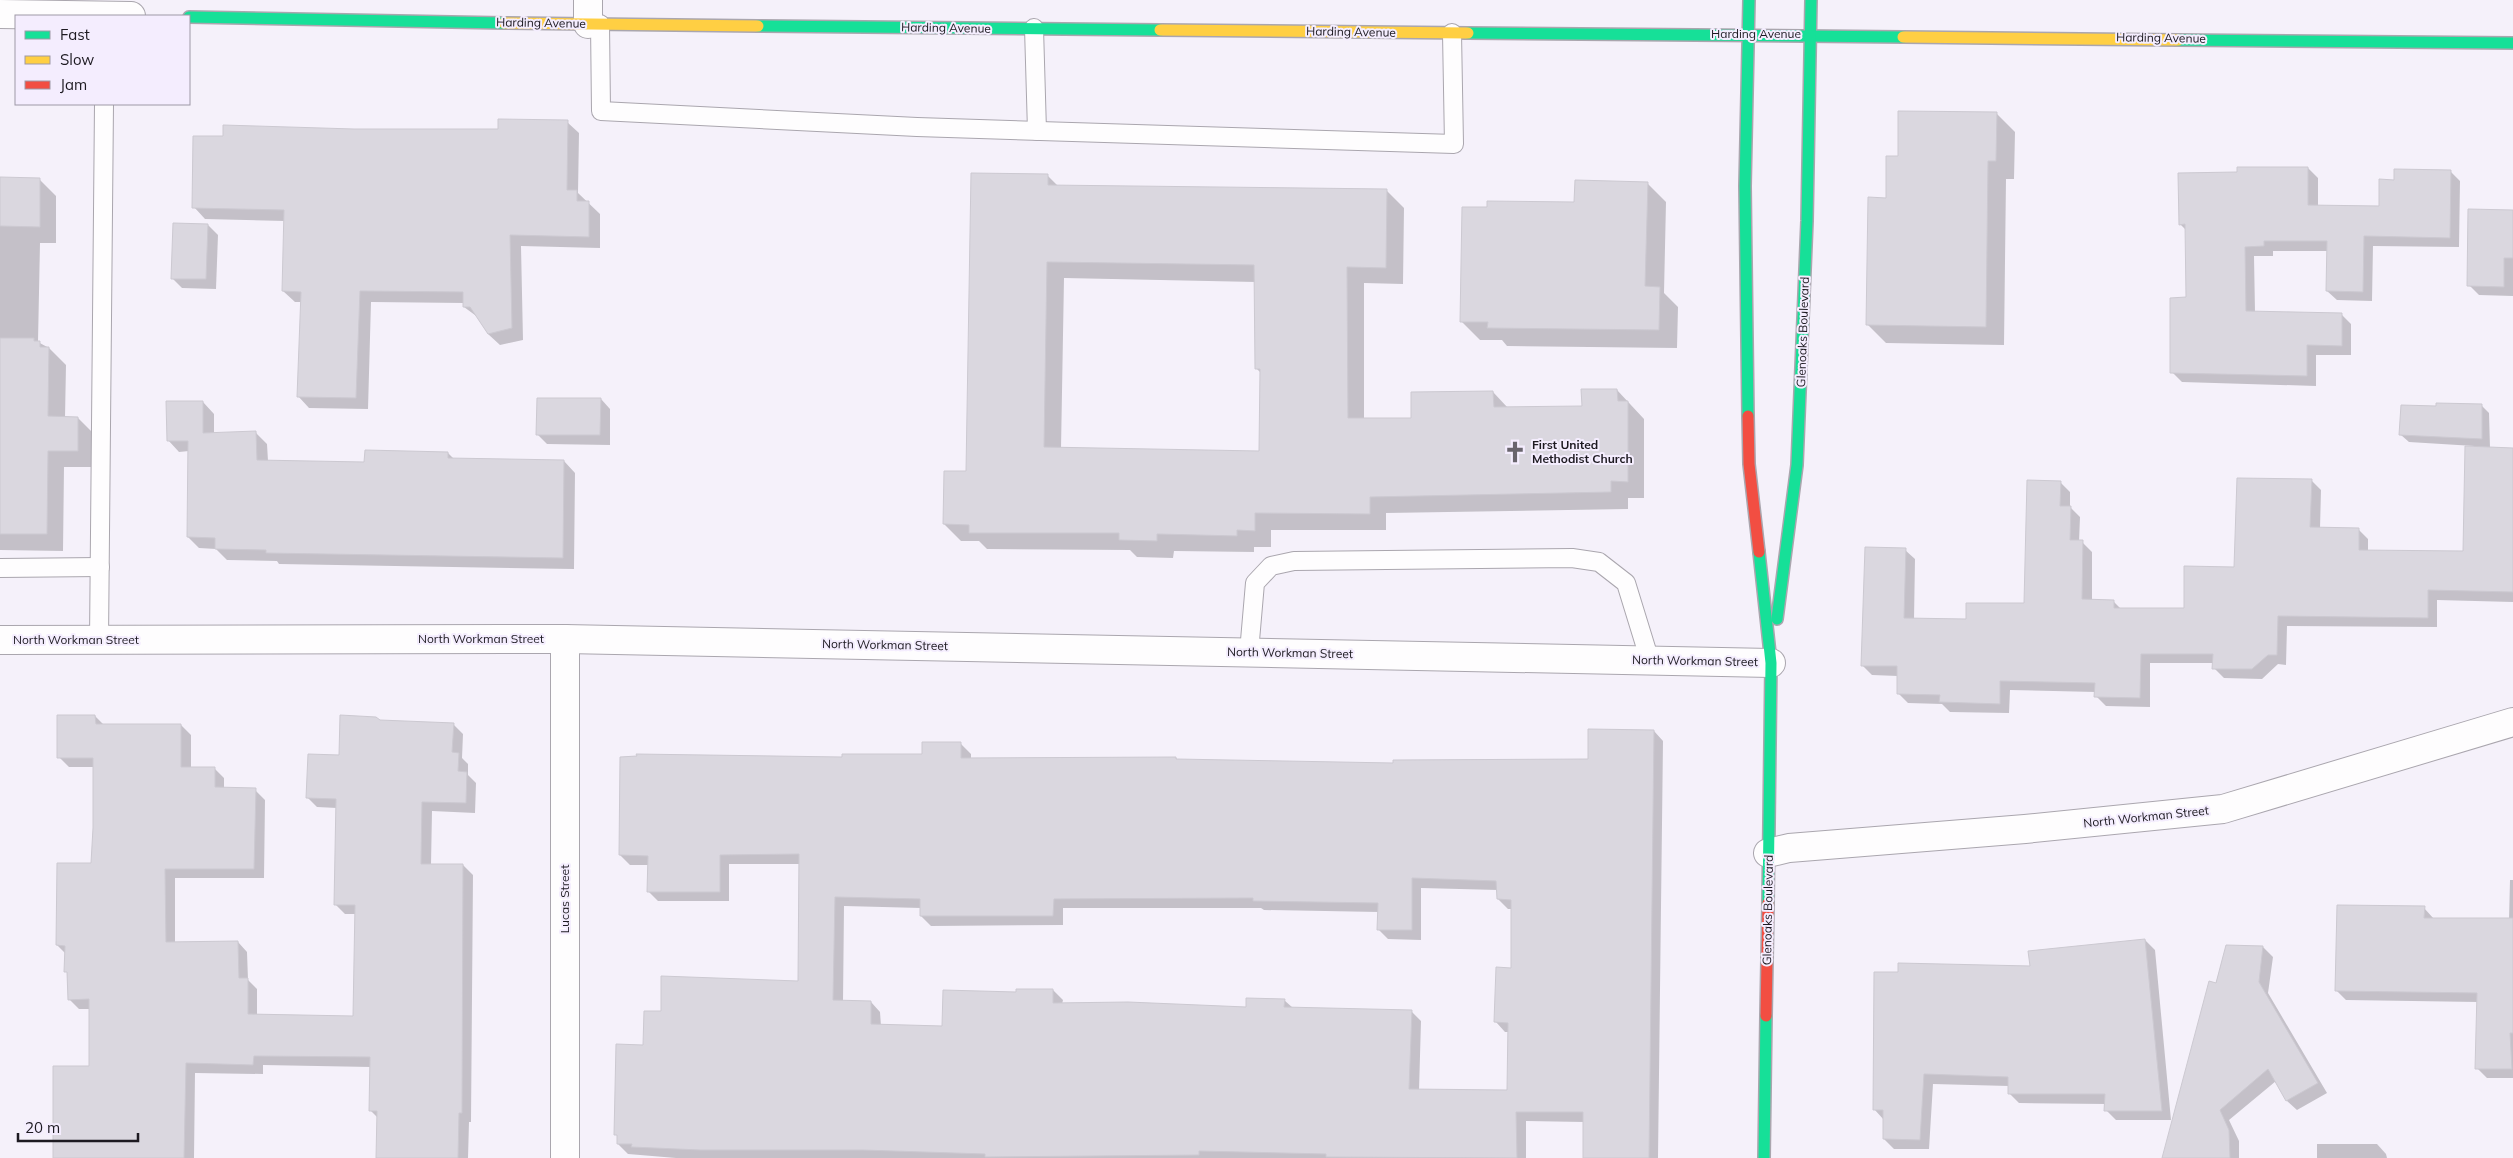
<svg xmlns="http://www.w3.org/2000/svg" width="2513" height="1158" font-family="Mulish,sans-serif">
  <style>
    .shadow { fill: #0003; fill-rule: evenodd }
    .building { fill: #dad7df; stroke: #ccc9d1; fill-rule: evenodd }
    .lines { fill: none; stroke-linecap: round; stroke-linejoin: round }
    .lane-casing { stroke: #aaa6ae; stroke-width: 20 }
    .street-casing { stroke: #aaa6ae; stroke-width: 30 }
    .fast-casing { stroke: #aaa6ae; stroke-width: 14 }
    .slow-casing { stroke: #aaa6ae; stroke-width: 14 }
    .jam-casing { stroke: #aaa6ae; stroke-width: 14 }
    .lane { stroke: #fefdfe; stroke-width: 18 }
    .street { stroke: #fefdfe; stroke-width: 28 }
    .fast { stroke: #16e098; stroke-width: 11 }
    .slow { stroke: #ffcf43; stroke-width: 11 }
    .jam { stroke: #f24e42; stroke-width: 11 }
    .labels { text-anchor: middle; stroke-width: 4; stroke-linejoin: round; paint-order: stroke }
    .street-label { font-size: 12px; fill: #1d1a21; stroke: #f4edfe }
    .poi-label { font-size: 12px; font-weight: bold; fill: #1d1a21; stroke: #f4edfe; text-anchor: start }
  </style>
  <rect width="100%" height="100%" fill="#f5f1fa"/>
  <g class="shadow">
    <path d="M 1996,113 L 2015,132 L 2014,179 L 2006,179 L 2004,345 L 1886,343 L 1868,325 L 1887,199 L 1899,158 Z"/>
    <path d="M 567,122 L 579,133 L 578,193 L 600,214 L 600,248 L 521,246 L 523,340 L 500,345 L 488,334 L 479,318 L 464,307 L 464,303 L 371,302 L 368,409 L 309,408 L 298,396 L 302,302 L 295,302 L 283,291 L 285,221 L 205,219 L 194,207 L 354,131 L 499,130 Z"/>
    <path d="M 2308,168 L 2318,178 L 2318,207 L 2380,207 L 2396,181 L 2450,171 L 2460,181 L 2459,247 L 2373,246 L 2372,301 L 2337,300 L 2327,291 L 2328,251 L 2273,251 L 2273,256 L 2254,256 L 2255,312 L 2341,314 L 2351,324 L 2351,355 L 2316,355 L 2316,386 L 2182,382 L 2172,372 L 2187,299 L 2187,231 L 2180,224 L 2238,174 Z"/>
    <path d="M 1047,175 L 1059,187 L 1387,191 L 1404,208 L 1403,284 L 1364,283 L 1364,420 L 1412,420 L 1493,392 L 1508,408 L 1583,407 L 1617,390 L 1644,419 L 1644,498 L 1628,498 L 1628,509 L 1386,513 L 1386,530 L 1271,530 L 1271,547 L 1254,547 L 1254,552 L 1174,551 L 1173,558 L 1137,557 L 1130,550 L 987,549 L 979,541 L 961,541 L 944,524 L 967,472 ZM 1064,278 L 1256,282 L 1256,368 L 1261,373 L 1260,453 L 1061,449 Z"/>
    <path d="M 0,178 L 39,179 L 56,196 L 56,243 L 40,243 L 38,342 L 49,348 L 66,365 L 65,418 L 78,418 L 95,435 L 94,467 L 64,467 L 63,551 L 0,550 Z"/>
    <path d="M 1647,183 L 1666,202 L 1664,293 L 1678,307 L 1677,348 L 1507,346 L 1502,340 L 1480,340 L 1462,322 Z"/>
    <path d="M 2513,211 L 2513,296 L 2479,295 L 2469,285 Z"/>
    <path d="M 208,225 L 218,235 L 216,289 L 182,288 L 172,278 Z"/>
    <path d="M 601,399 L 610,409 L 610,445 L 547,444 L 537,434 Z"/>
    <path d="M 203,402 L 214,414 L 214,434 L 256,433 L 267,444 L 268,461 L 366,463 L 448,453 L 454,459 L 564,461 L 575,473 L 574,569 L 279,564 L 277,561 L 227,560 L 216,549 L 199,548 L 188,537 L 189,451 L 179,452 L 168,440 Z"/>
    <path d="M 2481,405 L 2489,413 L 2490,448 L 2513,449 L 2513,602 L 2437,600 L 2437,627 L 2287,626 L 2286,665 L 2278,664 L 2262,679 L 2224,678 L 2214,668 L 2214,663 L 2150,663 L 2150,707 L 2106,706 L 2096,696 L 2096,692 L 2010,690 L 2009,713 L 1950,712 L 1942,704 L 1908,703 L 1898,693 L 1898,676 L 1872,675 L 1862,665 L 1905,550 L 1915,559 L 1914,620 L 1967,621 L 2026,604 L 2060,482 L 2070,492 L 2070,507 L 2080,517 L 2079,542 L 2082,542 L 2092,552 L 2092,600 L 2113,601 L 2121,609 L 2185,609 L 2235,569 L 2311,480 L 2321,490 L 2320,529 L 2358,529 L 2368,539 L 2368,551 L 2464,552 L 2474,446 L 2409,442 L 2401,435 L 2437,407 Z"/>
    <path d="M 95,716 L 104,725 L 181,725 L 191,735 L 191,768 L 214,768 L 224,778 L 224,788 L 255,790 L 265,800 L 264,878 L 175,878 L 175,943 L 238,942 L 247,952 L 248,980 L 257,989 L 257,1016 L 354,1017 L 356,914 L 345,914 L 335,904 L 337,808 L 317,807 L 307,797 L 340,756 L 380,722 L 453,724 L 463,734 L 462,758 L 468,764 L 468,775 L 476,783 L 475,813 L 432,811 L 431,865 L 463,865 L 473,875 L 471,1122 L 469,1122 L 468,1158 L 378,1158 L 378,1118 L 370,1110 L 371,1067 L 263,1065 L 263,1074 L 195,1073 L 194,1158 L 54,1158 L 90,1067 L 91,1009 L 79,1009 L 69,999 L 66,954 L 57,945 L 93,864 L 94,767 L 69,767 L 59,757 Z"/>
    <path d="M 1654,731 L 1663,741 L 1658,1158 L 1584,1158 L 1584,1122 L 1526,1121 L 1526,1158 L 676,1158 L 628,1154 L 618,1144 L 618,1137 L 616,1134 L 644,1046 L 799,982 L 800,864 L 729,864 L 729,901 L 658,901 L 648,891 L 649,865 L 630,865 L 620,855 L 843,758 L 923,756 L 961,744 L 971,754 L 971,759 L 1176,758 L 1178,760 L 1394,764 L 1589,760 ZM 1421,888 L 1498,890 L 1498,899 L 1508,909 L 1512,909 L 1513,969 L 1496,1022 L 1505,1032 L 1509,1032 L 1508,1091 L 1419,1091 L 1421,1021 L 1411,1011 L 1293,1008 L 1284,1000 L 1247,1008 L 1062,1004 L 1063,1000 L 1053,990 L 1017,993 L 943,1027 L 881,1026 L 880,1012 L 871,1002 L 843,1002 L 844,906 L 921,908 L 921,916 L 931,926 L 1063,925 L 1063,908 L 1261,908 L 1264,910 L 1379,912 L 1378,929 L 1388,939 L 1421,940 Z"/>
    <path d="M 2510,880 L 2513,880 L 2513,1078 L 2487,1078 L 2477,1068 L 2478,1002 L 2346,1000 L 2336,990 L 2424,908 L 2434,919 L 2509,920 Z"/>
    <path d="M 2145,940 L 2155,950 L 2171,1120 L 2116,1120 L 2106,1110 L 2106,1104 L 2019,1103 L 2009,1093 L 2009,1086 L 1933,1084 L 1929,1149 L 1894,1149 L 1884,1139 L 1884,1120 L 1874,1109 L 2031,968 Z"/>
    <path d="M 2227,946 L 2263,947 L 2273,957 L 2268,993 L 2327,1093 L 2297,1110 L 2287,1101 L 2276,1081 L 2229,1120 L 2239,1141 L 2239,1158 L 2163,1158 Z"/>
    <path d="M 2317,1144 L 2377,1144 L 2386,1154 L 2387,1158 L 2317,1158 Z"/>
  </g>
  <g class="building">
    <path d="M 1898,111 L 1997,112 L 1996,161 L 1988,161 L 1986,327 L 1866,325 L 1868,197 L 1886,198 L 1886,156 L 1898,156 Z"/>
    <path d="M 498,119 L 568,120 L 567,190 L 577,190 L 577,201 L 589,201 L 589,237 L 510,235 L 512,328 L 488,334 L 470,307 L 463,307 L 463,292 L 360,291 L 356,398 L 297,397 L 301,292 L 282,291 L 284,210 L 192,208 L 193,136 L 223,136 L 223,125 L 354,129 L 498,129 Z"/>
    <path d="M 2237,167 L 2308,167 L 2308,205 L 2379,206 L 2379,179 L 2394,180 L 2394,169 L 2451,170 L 2450,238 L 2364,236 L 2363,292 L 2326,291 L 2327,241 L 2264,241 L 2264,246 L 2245,247 L 2246,311 L 2342,313 L 2342,346 L 2307,345 L 2307,376 L 2170,373 L 2170,298 L 2186,297 L 2185,224 L 2179,225 L 2178,173 L 2237,172 Z"/>
    <path d="M 971,173 L 1048,174 L 1048,185 L 1387,189 L 1386,268 L 1347,267 L 1348,418 L 1411,418 L 1411,392 L 1493,391 L 1494,407 L 1582,406 L 1581,389 L 1617,389 L 1618,401 L 1628,401 L 1628,482 L 1611,481 L 1611,492 L 1370,497 L 1370,514 L 1255,513 L 1255,531 L 1237,530 L 1237,536 L 1157,534 L 1157,541 L 1119,540 L 1119,533 L 969,533 L 969,525 L 943,524 L 944,471 L 966,471 ZM 1047,262 L 1254,265 L 1255,369 L 1260,369 L 1259,451 L 1044,447 Z"/>
    <path d="M 0,177 L 40,178 L 40,227 L 0,226 Z"/>
    <path d="M 1575,180 L 1648,182 L 1645,286 L 1660,287 L 1659,330 L 1487,328 L 1488,322 L 1460,322 L 1462,207 L 1487,207 L 1487,201 L 1574,202 Z"/>
    <path d="M 2468,209 L 2513,210 L 2513,258 L 2504,258 L 2504,287 L 2467,286 Z"/>
    <path d="M 173,223 L 208,224 L 206,279 L 171,279 Z"/>
    <path d="M 0,338 L 34,338 L 34,341 L 40,341 L 40,347 L 49,347 L 48,416 L 78,417 L 78,451 L 48,451 L 47,534 L 0,534 Z"/>
    <path d="M 537,398 L 601,398 L 600,435 L 536,435 Z"/>
    <path d="M 166,401 L 203,401 L 203,433 L 256,431 L 257,460 L 364,462 L 365,450 L 448,452 L 448,458 L 564,460 L 563,558 L 266,553 L 266,550 L 215,549 L 215,538 L 187,537 L 188,441 L 167,441 Z"/>
    <path d="M 2436,403 L 2482,404 L 2482,439 L 2399,435 L 2401,405 L 2436,406 Z"/>
    <path d="M 2465,446 L 2513,448 L 2513,592 L 2428,590 L 2428,618 L 2278,616 L 2277,655 L 2268,655 L 2252,669 L 2212,669 L 2213,654 L 2141,654 L 2140,698 L 2094,697 L 2095,683 L 2000,681 L 2000,704 L 1939,702 L 1940,695 L 1897,694 L 1897,666 L 1861,666 L 1865,547 L 1906,548 L 1904,618 L 1966,619 L 1966,603 L 2024,603 L 2027,480 L 2061,481 L 2060,506 L 2071,506 L 2070,540 L 2083,540 L 2082,599 L 2114,600 L 2114,608 L 2184,608 L 2184,566 L 2234,567 L 2237,478 L 2312,479 L 2310,527 L 2359,528 L 2359,550 L 2463,551 Z"/>
    <path d="M 57,715 L 95,715 L 96,724 L 181,724 L 181,767 L 215,767 L 215,787 L 256,788 L 254,869 L 165,869 L 166,942 L 238,941 L 239,978 L 248,978 L 248,1014 L 353,1016 L 355,905 L 334,905 L 336,799 L 306,798 L 308,754 L 339,755 L 340,715 L 376,717 L 380,720 L 454,723 L 452,752 L 459,753 L 458,771 L 467,772 L 466,803 L 422,802 L 421,864 L 463,864 L 462,1113 L 459,1113 L 458,1158 L 376,1158 L 377,1111 L 369,1111 L 370,1057 L 254,1056 L 253,1065 L 186,1063 L 184,1158 L 53,1158 L 53,1066 L 89,1066 L 89,999 L 68,1000 L 67,972 L 64,972 L 65,946 L 56,945 L 57,863 L 91,863 L 93,828 L 93,758 L 57,758 Z"/>
    <path d="M 1588,729 L 1654,730 L 1649,1158 L 1583,1158 L 1583,1112 L 1516,1112 L 1517,1158 L 1326,1157 L 1326,1154 L 1199,1151 L 1199,1155 L 985,1157 L 985,1154 L 862,1150 L 700,1150 L 631,1147 L 632,1144 L 617,1144 L 617,1135 L 614,1135 L 616,1044 L 643,1045 L 644,1011 L 661,1011 L 661,976 L 798,981 L 799,854 L 720,855 L 720,892 L 647,892 L 648,856 L 619,855 L 620,757 L 637,756 L 636,754 L 842,757 L 842,754 L 922,754 L 922,742 L 961,742 L 961,758 L 1176,757 L 1176,759 L 1393,763 L 1393,760 L 1588,759 ZM 1412,878 L 1496,881 L 1497,899 L 1511,900 L 1511,968 L 1496,967 L 1494,1022 L 1508,1023 L 1507,1090 L 1409,1089 L 1412,1010 L 1284,1007 L 1285,999 L 1246,998 L 1246,1007 L 1128,1002 L 1053,1003 L 1053,989 L 1016,989 L 1016,992 L 943,990 L 942,1026 L 871,1024 L 871,1001 L 833,1000 L 835,897 L 920,899 L 920,916 L 1053,916 L 1054,899 L 1253,898 L 1253,901 L 1378,903 L 1377,930 L 1412,930 Z"/>
    <path d="M 2337,905 L 2425,906 L 2424,918 L 2513,918 L 2513,1033 L 2510,1033 L 2512,1069 L 2475,1069 L 2477,993 L 2335,991 Z"/>
    <path d="M 2145,939 L 2162,1111 L 2104,1111 L 2105,1094 L 2008,1094 L 2008,1077 L 1924,1074 L 1920,1140 L 1883,1139 L 1883,1110 L 1873,1110 L 1874,972 L 1898,972 L 1898,963 L 2030,966 L 2028,951 Z"/>
    <path d="M 2226,945 L 2263,946 L 2259,982 L 2318,1083 L 2286,1101 L 2268,1069 L 2220,1110 L 2229,1130 L 2230,1158 L 2162,1158 L 2209,981 L 2216,983 Z"/>
  </g>
  <g class="lines">
    <g class="lane-casing">
      <g id="lane">
        <path d="M 600,24 L 601,111 L 917,127 L 1454,144 L 1452,33"/>
        <path d="M 1034,28 L 1037,131"/>
        <path d="M 0,568 L 100,567"/>
        <path d="M 99,640 L 104,104"/>
        <path d="M 1249,652 L 1255,583 L 1271,566 L 1294,561 L 1572,558 L 1599,562 L 1626,583 L 1650,661"/>
      </g>
    </g>
    <g class="street-casing">
      <g id="street">
        <path d="M 588,0 L 588,24"/>
        <path d="M 0,14 L 131,16"/>
        <path d="M 0,640 L 565,639 L 1771,663"/>
        <path d="M 1768,853 L 1789,848 L 2025,829 L 2223,809 L 2513,722"/>
        <path d="M 565,1158 L 565,639"/>
      </g>
    </g>
    <g class="fast-casing">
      <g id="fast">
        <path d="M 189,17 L 504,23"/>
        <path d="M 758,26 L 1160,30"/>
        <path d="M 1468,33 L 1903,37"/>
        <path d="M 2178,40 L 2513,43"/>
        <path d="M 1748,416 L 1745,186 L 1749,0"/>
        <path d="M 1759,552 L 1771,663 L 1768,903"/>
        <path d="M 1777,619 L 1797,465 L 1807,221 L 1811,0"/>
        <path d="M 1764,1158 L 1766,1016"/>
      </g>
    </g>
    <g class="slow-casing">
      <g id="slow">
        <path d="M 504,23 L 758,26"/>
        <path d="M 1160,30 L 1468,33"/>
        <path d="M 1903,37 L 2178,40"/>
      </g>
    </g>
    <g class="jam-casing">
      <g id="jam">
        <path d="M 1748,416 L 1749,464 L 1759,552"/>
        <path d="M 1766,1016 L 1768,903"/>
      </g>
    </g>
    <use href="#lane" class="lane"/>
    <use href="#street" class="street"/>
    <use href="#fast" class="fast"/>
    <use href="#slow" class="slow"/>
    <use href="#jam" class="jam"/>
  </g>
  <defs>
    <g id="church-bare" transform="scale(1.725)"><path d="M-1.2-6h2.4v3.5h3.3v2.4h-3.3V6h-2.4V-.1h-3.3v-2.4h3.3Z" fill="#69656d" stroke="#f4edfe" stroke-width="2.5" paint-order="stroke"/></g>
  </defs>
  <g fill-rule="evenodd">
    <use href="#church-bare" x="1515" y="452"/>
  </g>
  <g class="labels">
    <g class="street-label">
      <text transform="translate(541 23) rotate(1)" y="4">Harding Avenue</text>
      <text transform="translate(946 28) rotate(1)" y="4">Harding Avenue</text>
      <text transform="translate(1351 32) rotate(1)" y="4">Harding Avenue</text>
      <text x="1756" y="38">Harding Avenue</text>
      <text transform="translate(2161 38) rotate(1)" y="4">Harding Avenue</text>
      <text transform="translate(1803 332) rotate(-88)" y="4">Glenoaks Boulevard</text>
      <text x="481" y="643">North Workman Street</text>
      <text x="76" y="644">North Workman Street</text>
      <text transform="translate(885 645) rotate(1)" y="4">North Workman Street</text>
      <text transform="translate(1290 653) rotate(1)" y="4">North Workman Street</text>
      <text transform="translate(1695 661) rotate(1)" y="4">North Workman Street</text>
      <text transform="translate(2146 817) rotate(-6)" y="4">North Workman Street</text>
      <text transform="translate(565 899) rotate(-90)" y="4">Lucas Street</text>
      <text transform="translate(1768 910) rotate(-89)" y="4">Glenoaks Boulevard</text>
    </g>
    <g class="poi-label">
      <text x="1532" y="449">First United<tspan x="1532" dy="14">Methodist Church</tspan></text>
    </g>
  </g>
  <rect x="15" y="15" width="175" height="90" fill="#f4edfe" stroke="#9e99a6"/>
  <rect x="25" y="31" width="25" height="8" fill="#16e098" stroke="#9e99a6"/>
  <text x="60" y="40" font-size="15" fill="#1d1a21">Fast</text>
  <rect x="25" y="56" width="25" height="8" fill="#ffcf43" stroke="#9e99a6"/>
  <text x="60" y="65" font-size="15" fill="#1d1a21">Slow</text>
  <rect x="25" y="81" width="25" height="8" fill="#f24e42" stroke="#9e99a6"/>
  <text x="60" y="90" font-size="15" fill="#1d1a21">Jam</text>
  <path d="M18 1133v8h120v-8" fill="none" stroke="#1d1a21" stroke-width="2.5"/>
  <text x="25" y="1133" font-size="15" fill="#1d1a21" stroke="#f4edfe" stroke-width="4" paint-order="stroke">20 m</text>
</svg>
